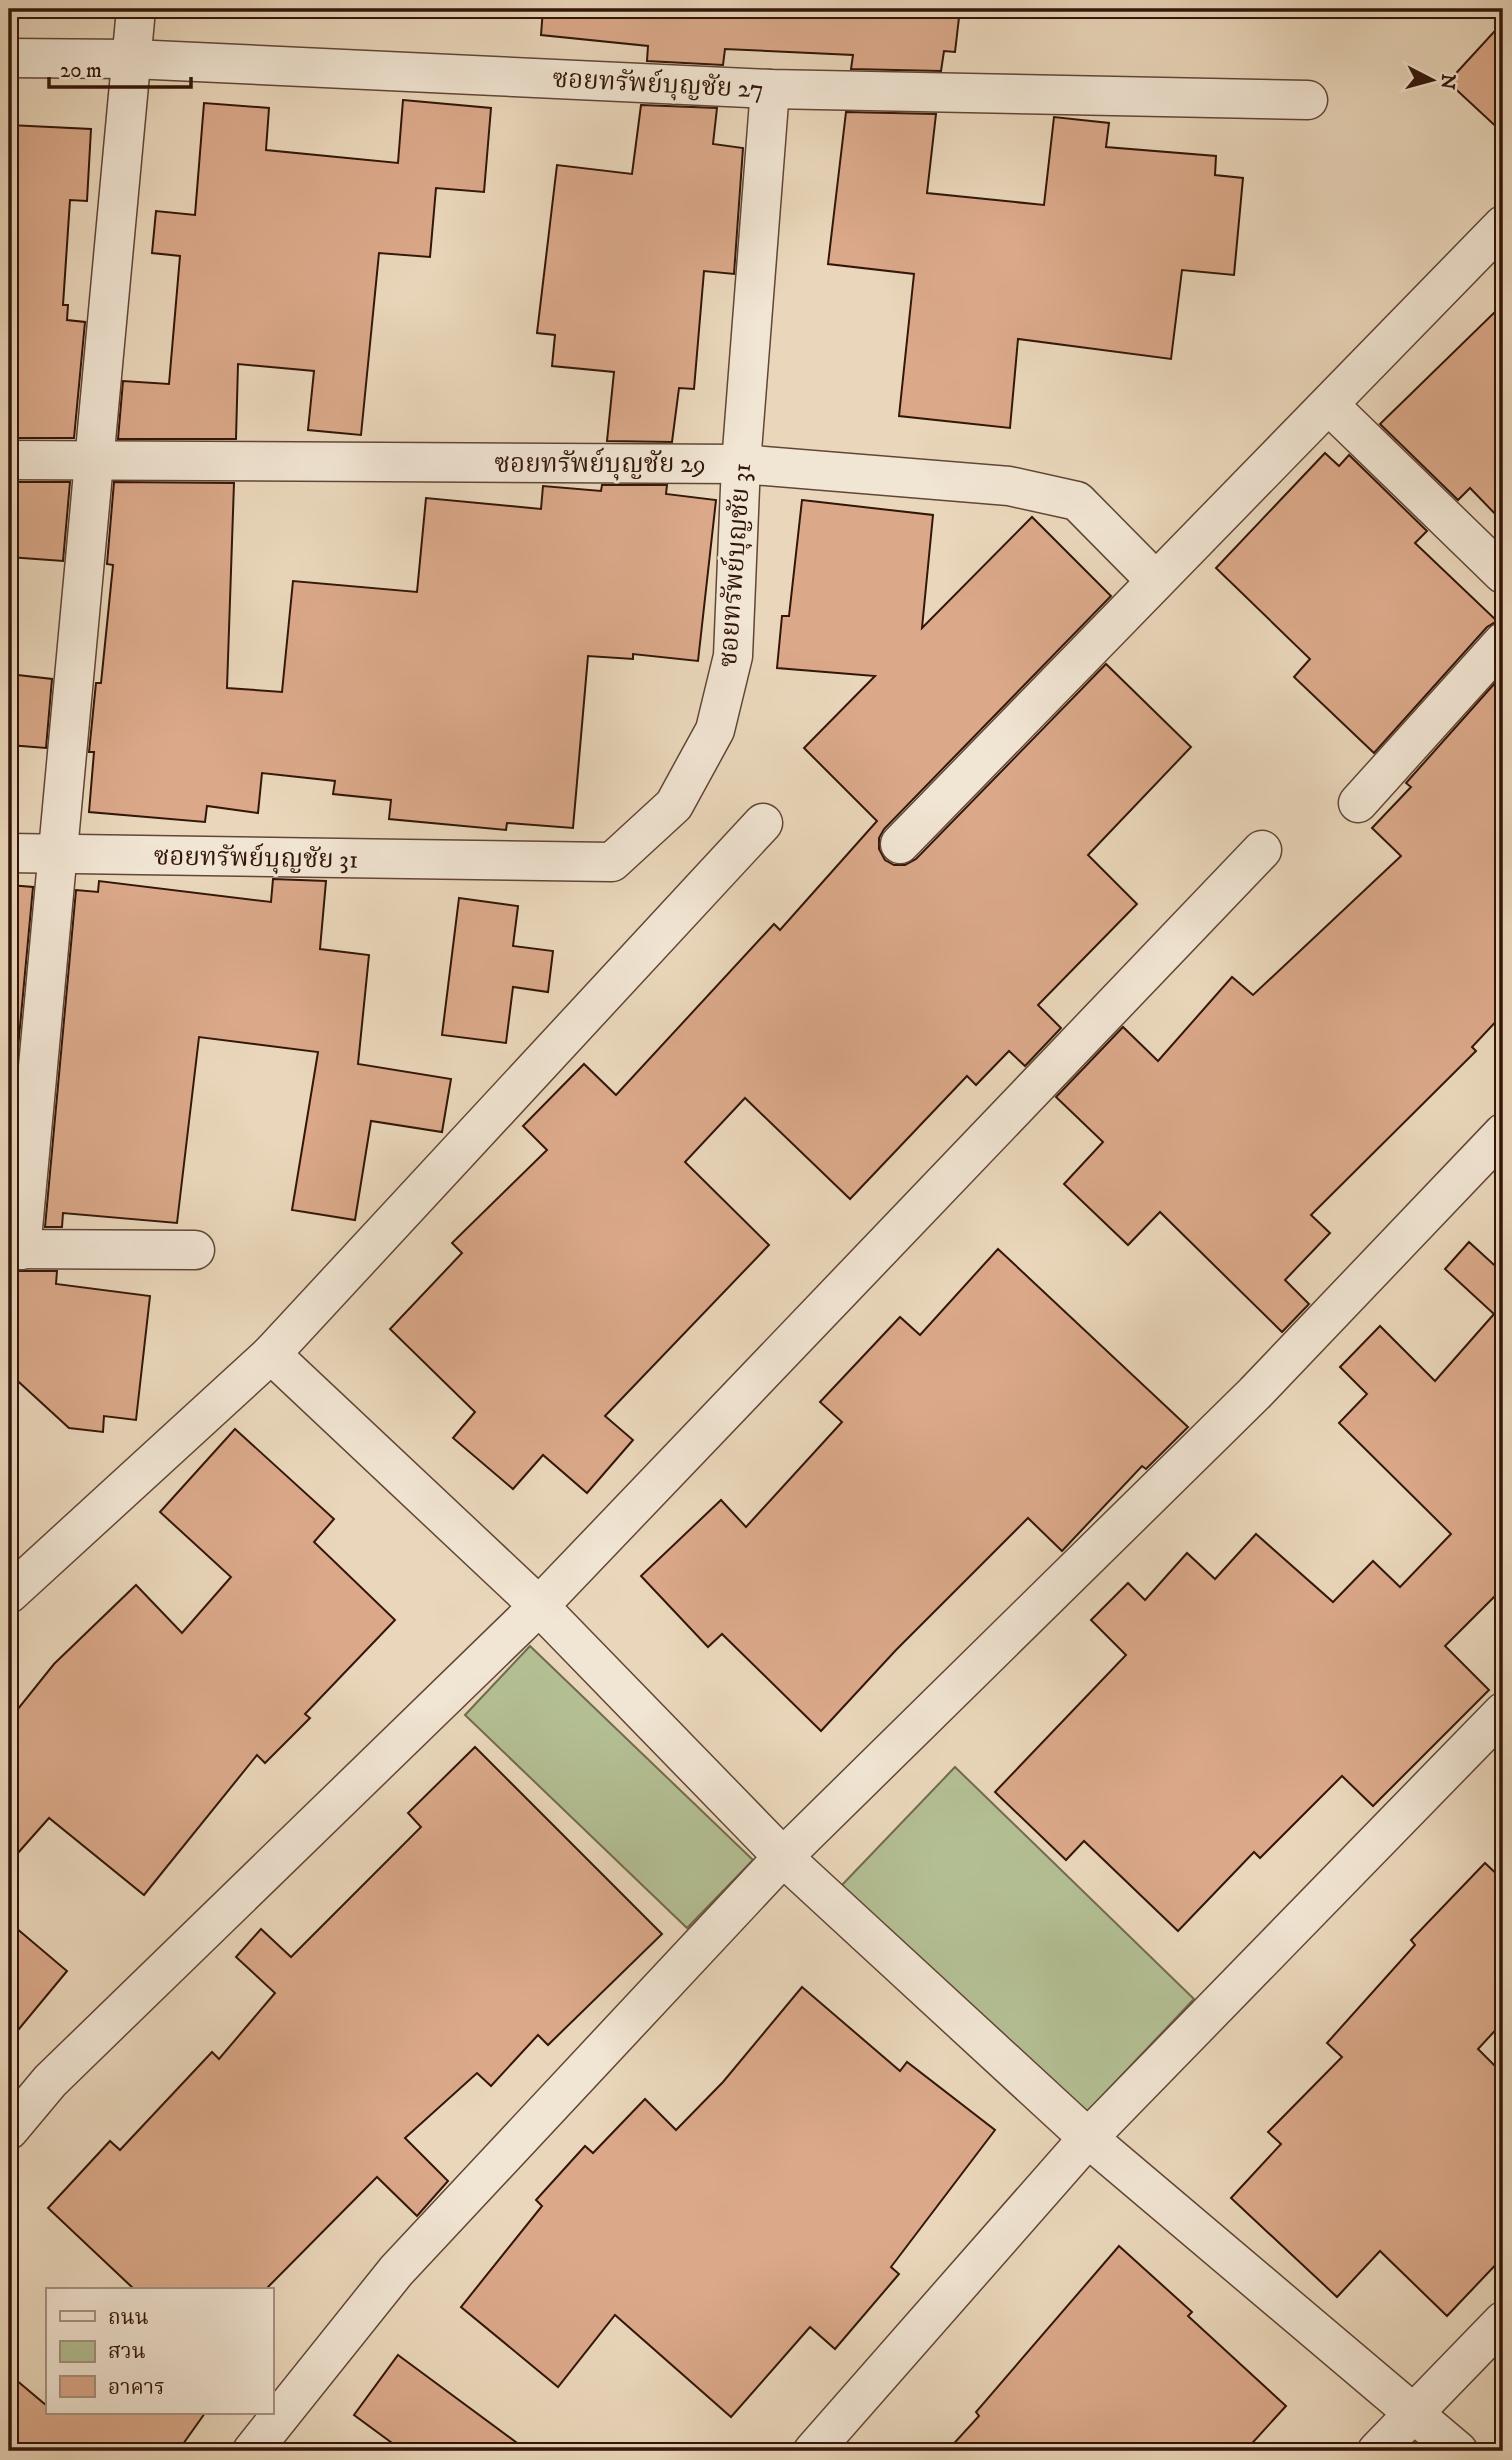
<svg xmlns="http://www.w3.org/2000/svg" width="1512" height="2460" font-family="'IM FELL DW Pica','Noto Serif Thai',serif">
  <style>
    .green { fill: #b3bf93; stroke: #736a4e; stroke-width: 2 }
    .building { fill: #dba98a; stroke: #331609; stroke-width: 2 }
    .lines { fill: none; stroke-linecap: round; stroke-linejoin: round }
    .minor-casing { stroke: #614636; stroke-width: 41 }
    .minor { stroke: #f1e5d3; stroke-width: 38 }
    .labels { text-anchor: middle; stroke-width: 6; stroke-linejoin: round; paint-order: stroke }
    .street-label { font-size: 26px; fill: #331609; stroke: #f1e5d3 }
  </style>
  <rect width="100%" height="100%" fill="#ead7bb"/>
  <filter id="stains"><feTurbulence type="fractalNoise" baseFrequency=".00286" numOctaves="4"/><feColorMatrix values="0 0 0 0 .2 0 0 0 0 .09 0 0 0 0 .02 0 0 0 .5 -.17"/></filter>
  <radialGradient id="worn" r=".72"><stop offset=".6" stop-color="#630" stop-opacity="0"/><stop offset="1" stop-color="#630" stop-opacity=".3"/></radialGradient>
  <g class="green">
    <path d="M 530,1646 L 753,1860 L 687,1928 L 465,1715 Z"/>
    <path d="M 955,1767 L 1194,1999 L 1081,2118 L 841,1886 Z"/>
  </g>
  <g class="building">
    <path d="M 543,9 L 960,9 L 955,52 L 944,51 L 941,71 L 851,69 L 853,55 L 725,49 L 723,65 L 647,61 L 648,46 L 541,35 Z"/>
    <path d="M 1503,22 L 1503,133 L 1448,82 Z"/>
    <path d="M 403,100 L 491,108 L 484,192 L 436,188 L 430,257 L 379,253 L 361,435 L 308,430 L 314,371 L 238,364 L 236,439 L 118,439 L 123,381 L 169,384 L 180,256 L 152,253 L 156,211 L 195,215 L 204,103 L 269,108 L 266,150 L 398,163 Z"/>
    <path d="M 641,105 L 717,108 L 713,144 L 743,148 L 734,274 L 704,271 L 694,389 L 679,388 L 672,442 L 607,441 L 614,372 L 552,366 L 555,335 L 537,333 L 557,165 L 632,174 Z"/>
    <path d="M 846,112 L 936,114 L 927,193 L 1044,205 L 1054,117 L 1109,123 L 1106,147 L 1216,156 L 1215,175 L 1243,178 L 1234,275 L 1182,270 L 1171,359 L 1018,339 L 1010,428 L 899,416 L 914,274 L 828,264 Z"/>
    <path d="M 9,125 L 91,129 L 87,201 L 70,200 L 63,305 L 68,305 L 67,320 L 85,322 L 74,438 L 9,438 Z"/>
    <path d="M 1503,304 L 1503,522 L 1470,488 L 1458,500 L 1380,424 Z"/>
    <path d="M 1325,453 L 1339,466 L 1349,455 L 1427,531 L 1415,543 L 1497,621 L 1487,627 L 1374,753 L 1294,677 L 1310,659 L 1216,568 Z"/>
    <path d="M 9,482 L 70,482 L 63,561 L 9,557 Z"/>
    <path d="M 114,482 L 234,483 L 227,688 L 282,692 L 293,581 L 417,592 L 426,498 L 541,509 L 543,486 L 601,491 L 602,485 L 667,485 L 666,494 L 716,500 L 698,661 L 633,654 L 633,659 L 588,656 L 573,828 L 507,823 L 506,830 L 389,819 L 391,800 L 333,794 L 335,781 L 262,773 L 258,813 L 207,806 L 205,822 L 89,812 L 94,752 L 89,752 L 96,683 L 101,683 L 113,565 L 107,564 Z"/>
    <path d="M 802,500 L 933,515 L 922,628 L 1032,517 L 1111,596 L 884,829 L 879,838 L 879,849 L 885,860 L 894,865 L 905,865 L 916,859 L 1106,664 L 1191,747 L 1088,855 L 1137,904 L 1038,1005 L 1061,1028 L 1025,1066 L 1009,1051 L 976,1085 L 967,1076 L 850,1199 L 745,1098 L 685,1162 L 769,1245 L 605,1416 L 633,1440 L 587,1493 L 543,1455 L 513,1489 L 453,1438 L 475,1412 L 390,1329 L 462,1253 L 452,1243 L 547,1150 L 523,1126 L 584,1064 L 616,1095 L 774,924 L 780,930 L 877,821 L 804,748 L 875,676 L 777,668 L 782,616 L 789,616 Z"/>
    <path d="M 9,674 L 52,679 L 46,748 L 9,745 Z"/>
    <path d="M 1503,674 L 1503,1014 L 1472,1047 L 1476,1051 L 1311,1215 L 1330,1233 L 1285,1280 L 1309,1304 L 1282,1332 L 1160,1212 L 1128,1245 L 1064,1184 L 1103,1142 L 1056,1097 L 1123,1027 L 1158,1061 L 1232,977 L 1253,995 L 1401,856 L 1372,828 L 1411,787 L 1406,783 Z"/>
    <path d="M 273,879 L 326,881 L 320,949 L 369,955 L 358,1064 L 451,1079 L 442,1132 L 371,1121 L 355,1220 L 292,1210 L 318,1052 L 199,1037 L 177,1223 L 63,1213 L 62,1227 L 45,1227 L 76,890 L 98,892 L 99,881 L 271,902 Z"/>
    <path d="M 9,885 L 33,887 L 9,1145 Z"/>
    <path d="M 459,898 L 518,906 L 513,946 L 553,951 L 548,992 L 513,987 L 506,1043 L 442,1035 Z"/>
    <path d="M 1469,1242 L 1503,1273 L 1503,1588 L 1445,1646 L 1489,1690 L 1373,1806 L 1342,1776 L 1260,1858 L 1254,1852 L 1178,1931 L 1084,1841 L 1066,1860 L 995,1792 L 1126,1655 L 1091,1620 L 1128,1583 L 1145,1600 L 1187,1553 L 1215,1579 L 1256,1534 L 1333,1602 L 1373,1561 L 1400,1587 L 1451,1534 L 1339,1423 L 1367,1394 L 1340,1367 L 1380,1326 L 1435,1381 L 1494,1314 L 1445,1269 Z"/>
    <path d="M 998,1249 L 1188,1427 L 1146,1469 L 1142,1466 L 1062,1551 L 1028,1518 L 896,1650 L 821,1731 L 722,1634 L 708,1647 L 641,1576 L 721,1500 L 746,1527 L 842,1422 L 820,1402 L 900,1317 L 920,1335 Z"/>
    <path d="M 9,1271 L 57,1271 L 56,1284 L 150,1296 L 136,1420 L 104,1416 L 103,1432 L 69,1428 L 9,1373 Z"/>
    <path d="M 235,1429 L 334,1519 L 314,1542 L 395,1620 L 305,1714 L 310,1718 L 265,1763 L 257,1755 L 144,1895 L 49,1818 L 9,1863 L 9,1720 L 54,1664 L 136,1585 L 182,1633 L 231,1577 L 160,1512 Z"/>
    <path d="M 475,1747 L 662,1934 L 548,2045 L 538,2035 L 491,2086 L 477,2073 L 405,2138 L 448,2181 L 417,2216 L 377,2177 L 265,2290 L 135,2290 L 48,2208 L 110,2141 L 120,2150 L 212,2052 L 219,2059 L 275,1993 L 236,1957 L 261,1929 L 291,1957 L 421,1827 L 408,1813 Z"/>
    <path d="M 1485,1863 L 1503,1880 L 1503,2022 L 1478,2049 L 1503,2074 L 1503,2257 L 1447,2316 L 1380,2251 L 1337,2297 L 1231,2198 L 1281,2144 L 1268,2132 L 1342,2057 L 1327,2043 L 1415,1945 L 1411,1940 Z"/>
    <path d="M 9,1922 L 67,1971 L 9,2041 Z"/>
    <path d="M 802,1987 L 900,2071 L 907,2062 L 995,2130 L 891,2267 L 899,2274 L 835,2349 L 810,2327 L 731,2417 L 615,2315 L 558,2387 L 461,2307 L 542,2206 L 536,2200 L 585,2146 L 593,2153 L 645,2099 L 676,2130 L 723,2082 Z"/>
    <path d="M 1119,2246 L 1192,2312 L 1188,2316 L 1286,2406 L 1245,2451 L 947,2451 L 979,2416 L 976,2412 Z"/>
    <path d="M 398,2355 L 528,2451 L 403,2451 L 354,2415 Z"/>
    <path d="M 9,2374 L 47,2406 L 47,2413 L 205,2413 L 178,2451 L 9,2451 Z"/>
  </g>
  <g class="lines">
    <g class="minor-casing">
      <g id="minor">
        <path d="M 9,58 L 132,59 L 770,89 L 1308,100"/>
        <path d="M 1329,405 L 1503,574"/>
        <path d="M 9,460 L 741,464 L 1009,486 L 1077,501 L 1155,580"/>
        <path d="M 1358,803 L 1503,642"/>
        <path d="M 900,844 L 1503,225"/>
        <path d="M 9,853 L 612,862 L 674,805 L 715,730 L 733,656 L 741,464 L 770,89"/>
        <path d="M 9,1249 L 195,1250"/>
        <path d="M 21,1250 L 136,9"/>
        <path d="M 271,1354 L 539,1606 L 783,1857 L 1088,2138 L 1458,2451"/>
        <path d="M 9,1594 L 271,1354 L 763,823"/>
        <path d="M 9,2130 L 50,2081 L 539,1606 L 1262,850"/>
        <path d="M 252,2451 L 396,2271 L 783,1857 L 1255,1393 L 1503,1133"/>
        <path d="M 813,2451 L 1088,2138 L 1503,1712"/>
        <path d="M 1377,2451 L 1503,2321"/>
      </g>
    </g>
    <use href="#minor" class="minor"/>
  </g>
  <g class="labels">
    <g class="street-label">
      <text transform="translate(658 83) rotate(3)" y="9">ซอยทรัพย์บุญชัย 27</text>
      <text x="600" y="472">ซอยทรัพย์บุญชัย 29</text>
      <text transform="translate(734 565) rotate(-86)" y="9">ซอยทรัพย์บุญชัย 31</text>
      <text transform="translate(256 857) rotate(1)" y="9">ซอยทรัพย์บุญชัย 31</text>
    </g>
  </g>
  <rect width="1512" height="2460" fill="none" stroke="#ead7bb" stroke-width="35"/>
  <rect x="10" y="10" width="1491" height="2439" fill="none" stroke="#331609" stroke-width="3.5"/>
  <rect x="18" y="18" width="1477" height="2425" fill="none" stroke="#331609" stroke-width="2"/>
  <rect x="46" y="2288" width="228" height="126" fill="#f1e5d3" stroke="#a59282" stroke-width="2"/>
  <rect x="60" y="2311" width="35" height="10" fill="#f1e5d3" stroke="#a59282" stroke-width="2"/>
  <text x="108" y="2324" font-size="21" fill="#331609">ถนน</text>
  <rect x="60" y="2341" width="35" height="21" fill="#b3bf93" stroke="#a59282" stroke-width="2"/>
  <text x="108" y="2358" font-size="21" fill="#331609">สวน</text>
  <rect x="60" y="2376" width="35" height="21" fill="#dba98a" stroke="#a59282" stroke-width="2"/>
  <text x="108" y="2394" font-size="21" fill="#331609">อาคาร</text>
  <g transform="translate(1432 80) rotate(96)" stroke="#f1e5d3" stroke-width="5" paint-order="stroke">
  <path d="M0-5L12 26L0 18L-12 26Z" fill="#331609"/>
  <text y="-10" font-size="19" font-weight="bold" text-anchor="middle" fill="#331609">N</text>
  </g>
  <path d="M49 77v10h142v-10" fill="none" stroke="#331609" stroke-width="3.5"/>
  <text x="60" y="77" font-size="21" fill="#331609" stroke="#f1e5d3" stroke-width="5" paint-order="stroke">20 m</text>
  <rect width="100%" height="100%" filter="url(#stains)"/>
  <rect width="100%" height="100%" fill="url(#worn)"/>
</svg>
